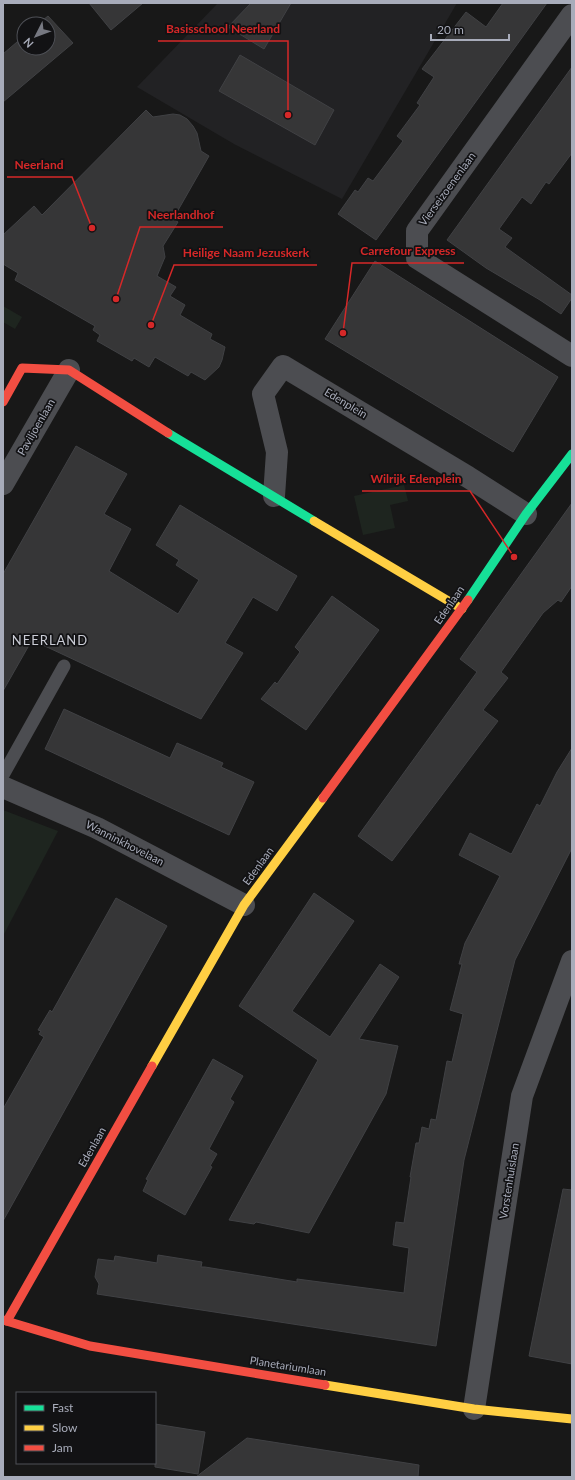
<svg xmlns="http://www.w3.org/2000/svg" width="575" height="1480" font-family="Lato,sans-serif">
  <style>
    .built { fill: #222224 }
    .green { fill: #1e251f }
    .building { fill: #363637; stroke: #404144 }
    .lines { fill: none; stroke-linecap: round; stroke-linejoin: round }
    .lane { stroke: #4c4d51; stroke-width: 13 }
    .street { stroke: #4c4d51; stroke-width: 22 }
    .fast { stroke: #16e098; stroke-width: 9 }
    .slow { stroke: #ffcf43; stroke-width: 9 }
    .jam { stroke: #f24e42; stroke-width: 9 }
    .labels { text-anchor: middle; stroke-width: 3.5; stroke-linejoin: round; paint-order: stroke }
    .street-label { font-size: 11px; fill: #a8acba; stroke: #121214 }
    .quarter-label { font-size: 13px; letter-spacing: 1px; fill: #caccd5; stroke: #121214 }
    .leader { fill: none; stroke: #d62828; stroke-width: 1.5 }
    .callout-dot { fill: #d62828; stroke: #121214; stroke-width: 1.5 }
    .callout-label { font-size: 12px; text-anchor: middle; font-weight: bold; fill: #d62828; stroke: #121214; stroke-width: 3.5; stroke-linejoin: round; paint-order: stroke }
  </style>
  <rect width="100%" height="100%" fill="#181818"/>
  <path class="built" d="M 218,3 L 457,3 L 342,199 L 234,144 L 137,87 Z"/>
  <g class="green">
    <path d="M 3,306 L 22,317 L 15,329 L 3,322 Z"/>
    <path d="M 404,485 L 408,501 L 390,505 L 395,528 L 363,535 L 354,496 Z"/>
    <path d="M 3,810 L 58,831 L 3,936 Z"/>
  </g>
  <g class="building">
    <path d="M 89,3 L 143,3 L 111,30 Z"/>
    <path d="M 251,3 L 291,3 L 264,49 L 228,27 Z"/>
    <path d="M 503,3 L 547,3 L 376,240 L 338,214 L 355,190 L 358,192 L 368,178 L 373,181 L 403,141 L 397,136 L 420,105 L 417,103 L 434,77 L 422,69 L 466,12 L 486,27 Z"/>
    <path d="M 48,16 L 73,43 L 3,102 L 3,54 L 24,36 L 24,48 L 48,48 L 48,24 L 38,24 Z"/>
    <path d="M 240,55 L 334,110 L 315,145 L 219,91 Z"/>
    <path d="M 572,67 L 572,153 L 549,184 L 546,182 L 531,204 L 522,197 L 499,229 L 512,238 L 505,247 L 572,295 L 572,298 L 561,314 L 540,300 L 486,268 L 447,240 Z"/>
    <path d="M 146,110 L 153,117 L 173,114 L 180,115 L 187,119 L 193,126 L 197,133 L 201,151 L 209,156 L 173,219 L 178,222 L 163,246 L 165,257 L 157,276 L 176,287 L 170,296 L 185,305 L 180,315 L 212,334 L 210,339 L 225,347 L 222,360 L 219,367 L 205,380 L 191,372 L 188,376 L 155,357 L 149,367 L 134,358 L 132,361 L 97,341 L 100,335 L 93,330 L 95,326 L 15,280 L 18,273 L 3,264 L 3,235 L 34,206 L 42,215 Z"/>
    <path d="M 375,261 L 558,377 L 513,452 L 325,339 Z"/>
    <path d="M 76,446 L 127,474 L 104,514 L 131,529 L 109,571 L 178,614 L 199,580 L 176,565 L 179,560 L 156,545 L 180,505 L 297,576 L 277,611 L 253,597 L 225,643 L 243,653 L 201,719 L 32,640 L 3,691 L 3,574 Z"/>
    <path d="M 572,503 L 572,586 L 561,602 L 558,600 L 543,613 L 501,672 L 508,678 L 483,710 L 498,721 L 392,861 L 358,836 L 477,672 L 460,659 Z"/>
    <path d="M 332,596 L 379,630 L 306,730 L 261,699 L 275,682 L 277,684 L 300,652 L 295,647 Z"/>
    <path d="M 64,709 L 170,758 L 177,743 L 223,763 L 221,767 L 254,782 L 229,835 L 45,749 Z"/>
    <path d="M 572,748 L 572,848 L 515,960 L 464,1160 L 436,1346 L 97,1294 L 99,1284 L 95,1277 L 98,1259 L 114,1261 L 115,1256 L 157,1263 L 158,1255 L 202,1262 L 201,1267 L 205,1267 L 297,1282 L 297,1279 L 404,1293 L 409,1248 L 393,1245 L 396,1222 L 404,1223 L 411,1177 L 410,1177 L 416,1143 L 419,1143 L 422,1127 L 429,1129 L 431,1119 L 436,1120 L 447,1061 L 452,1062 L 463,1014 L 450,1010 L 462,964 L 459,964 L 465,943 L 500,876 L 459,855 L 470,833 L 511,854 L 512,853 L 537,804 L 540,806 L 557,772 Z"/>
    <path d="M 314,893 L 354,921 L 292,1011 L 330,1037 L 380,964 L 399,977 L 359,1039 L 398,1046 L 386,1094 L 309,1233 L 256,1222 L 254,1224 L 229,1220 L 318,1060 L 239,1006 Z"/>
    <path d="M 116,898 L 167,926 L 3,1221 L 3,1109 L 44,1037 L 39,1034 L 41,1031 L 38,1030 L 50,1010 L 52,1012 Z"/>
    <path d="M 213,1059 L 243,1076 L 230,1099 L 234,1102 L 209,1149 L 217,1154 L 210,1166 L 212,1167 L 185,1215 L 143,1191 L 148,1180 L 146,1179 Z"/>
    <path d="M 563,1189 L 572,1190 L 572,1364 L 529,1356 Z"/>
    <path d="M 155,1424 L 205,1432 L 198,1474 L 155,1467 Z"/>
    <path d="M 247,1438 L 419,1465 L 418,1477 L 196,1477 Z"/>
  </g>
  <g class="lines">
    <path class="lane" d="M 3,775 L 64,666"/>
    <g class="street">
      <path d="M 572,15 L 417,231 L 417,258 L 572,356"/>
      <path d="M 3,484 L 69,370"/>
      <path d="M 274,496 L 277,452 L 263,394 L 283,366 L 468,477 L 526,514"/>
      <path d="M 3,787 L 97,828 L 244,905"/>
      <path d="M 474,1409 L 522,1096 L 572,961"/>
    </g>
    <g class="fast">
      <path d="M 168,433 L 314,521"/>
      <path d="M 468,600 L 526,514 L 572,454"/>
    </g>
    <g class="slow">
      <path d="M 314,521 L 462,609"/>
      <path d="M 152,1066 L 244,905 L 323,798"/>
      <path d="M 325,1385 L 474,1409 L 572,1419"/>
    </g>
    <g class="jam">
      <path d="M 3,402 L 22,368 L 69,370 L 168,433"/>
      <path d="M 323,798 L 468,600"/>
      <path d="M 3,1320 L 90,1346 L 325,1385"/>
      <path d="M 7,1321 L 152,1066"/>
    </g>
  </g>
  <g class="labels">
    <g class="street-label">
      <text transform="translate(447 189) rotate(-54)" y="4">Vierseizoenenlaan</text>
      <text transform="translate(346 403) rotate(31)" y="4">Edenplein</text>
      <text transform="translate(36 427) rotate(-60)" y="4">Paviljoenlaan</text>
      <text transform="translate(449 605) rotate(-55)" y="4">Edenlaan</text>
      <text transform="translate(125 843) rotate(27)" y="4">Wanninkhovelaan</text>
      <text transform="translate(258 866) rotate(-54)" y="4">Edenlaan</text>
      <text transform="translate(92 1147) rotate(-60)" y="4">Edenlaan</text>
      <text transform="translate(509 1181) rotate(-81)" y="4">Vorstenhuislaan</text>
      <text transform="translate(288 1366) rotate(9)" y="4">Planetariumlaan</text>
    </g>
    <g class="quarter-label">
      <text x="50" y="645">NEERLAND</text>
    </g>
  </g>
  <path class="leader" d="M288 115L288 41H158M92 228L72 177H7M116 299L140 227H223M343 333L352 263H464M151 325L174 265H317M514 557L470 491H362"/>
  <g class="callout-dot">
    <circle cx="288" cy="115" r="4"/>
    <circle cx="92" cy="228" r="4"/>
    <circle cx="116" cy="299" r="4"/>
    <circle cx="343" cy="333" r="4"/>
    <circle cx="151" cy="325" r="4"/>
    <circle cx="514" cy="557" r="4"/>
  </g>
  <g class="callout-label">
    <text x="223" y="33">Basisschool Neerland</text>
    <text x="39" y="169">Neerland</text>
    <text x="181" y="219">Neerlandhof</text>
    <text x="408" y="255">Carrefour Express</text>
    <text x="246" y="257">Heilige Naam Jezuskerk</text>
    <text x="416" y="483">Wilrijk Edenplein</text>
  </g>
  <rect width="575" height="1480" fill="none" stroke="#a8acba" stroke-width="8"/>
  <rect x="16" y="1392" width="140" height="72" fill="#121214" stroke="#4e5056"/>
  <rect x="24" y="1405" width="20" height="6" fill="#16e098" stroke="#4e5056"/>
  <text x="52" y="1412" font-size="12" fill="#a8acba">Fast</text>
  <rect x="24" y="1425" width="20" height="6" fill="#ffcf43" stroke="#4e5056"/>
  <text x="52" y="1432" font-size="12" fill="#a8acba">Slow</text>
  <rect x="24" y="1445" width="20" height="6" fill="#f24e42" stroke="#4e5056"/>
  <text x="52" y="1452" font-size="12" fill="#a8acba">Jam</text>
  <g transform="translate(36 36) rotate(228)"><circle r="19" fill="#121214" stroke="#4e5056"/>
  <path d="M0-3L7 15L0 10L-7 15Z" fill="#767881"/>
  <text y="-6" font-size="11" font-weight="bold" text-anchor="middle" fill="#a8acba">N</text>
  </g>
  <path d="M431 34v6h78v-6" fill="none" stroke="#a8acba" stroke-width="2"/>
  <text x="437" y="34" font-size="12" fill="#a8acba" stroke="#121214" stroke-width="3" paint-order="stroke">20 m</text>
</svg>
